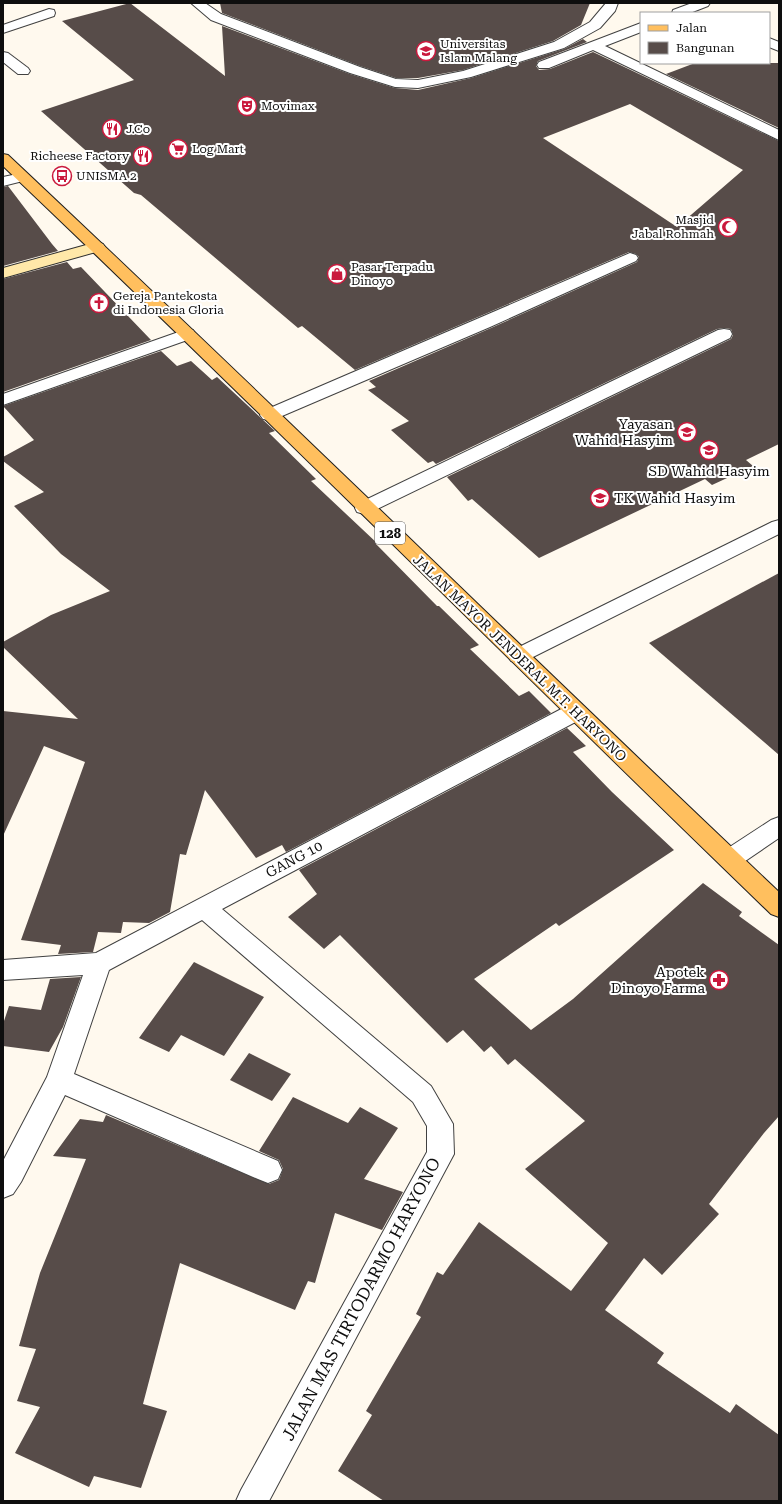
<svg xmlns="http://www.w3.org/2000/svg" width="782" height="1504" font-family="'Roboto Serif',serif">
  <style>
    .building { fill: #574c49; fill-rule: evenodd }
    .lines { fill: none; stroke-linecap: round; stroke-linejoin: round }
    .service-casing { stroke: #414141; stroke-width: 2 }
    .minor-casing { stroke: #414141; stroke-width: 2 }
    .secondary-casing { stroke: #303030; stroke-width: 2 }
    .primary-casing { stroke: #1f1f1f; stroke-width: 2 }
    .service { fill: #fff; fill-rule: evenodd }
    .minor { fill: #fff; fill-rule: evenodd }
    .secondary { fill: #ffe8a9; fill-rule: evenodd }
    .primary { fill: #ffbf5e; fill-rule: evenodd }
    .labels { text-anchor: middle; stroke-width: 4; stroke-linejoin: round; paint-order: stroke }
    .far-poi-label { font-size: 12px; fill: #0e0e0e; stroke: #fff; text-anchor: start }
    .shield { fill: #fff; stroke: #565656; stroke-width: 1 }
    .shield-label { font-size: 13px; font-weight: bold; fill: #0e0e0e }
    .poi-label { font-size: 14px; fill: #0e0e0e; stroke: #fff; text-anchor: end }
    .street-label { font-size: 14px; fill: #0e0e0e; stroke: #fff }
    .near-street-label { font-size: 17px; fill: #0e0e0e; stroke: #fff }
  </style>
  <rect width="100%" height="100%" fill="#fff9ee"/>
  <g class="building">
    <path d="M 130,3 L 225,76 L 222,26 L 350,74 L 395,88 L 418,90 L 471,78 L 564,49 L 583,39 L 587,42 L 538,61 L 536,66 L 539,70 L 550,69 L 593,52 L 779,141 L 779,444 L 746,460 L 753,466 L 712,485 L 705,479 L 539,558 L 472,499 L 468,501 L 447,477 L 731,339 L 733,335 L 731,329 L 724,328 L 717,329 L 436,464 L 433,461 L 428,463 L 391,430 L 409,421 L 368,390 L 376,387 L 369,381 L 491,328 L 637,262 L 639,257 L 636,254 L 629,252 L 355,370 L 302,326 L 298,328 L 141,195 L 134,193 L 41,111 L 134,80 L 62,21 ZM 630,104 L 743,170 L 677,227 L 543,138 Z"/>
    <path d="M 220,3 L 590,3 L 581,25 L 553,41 L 463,70 L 418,78 L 396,78 L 360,66 L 222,13 Z"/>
    <path d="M 695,63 L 779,63 L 779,128 L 666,74 Z"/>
    <path d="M 8,186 L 52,244 L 58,251 L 3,266 L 3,187 Z"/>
    <path d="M 67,262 L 73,269 L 81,267 L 151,340 L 3,392 L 3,279 Z"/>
    <path d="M 161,351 L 177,366 L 191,361 L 212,380 L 217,377 L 275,431 L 269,433 L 316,479 L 311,481 L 378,544 L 376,544 L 437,606 L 439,606 L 479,645 L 470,649 L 519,696 L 529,691 L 551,713 L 286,852 L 282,845 L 256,858 L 205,790 L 186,855 L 180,854 L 170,912 L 149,923 L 123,922 L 121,933 L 98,932 L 93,952 L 58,954 L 61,945 L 21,940 L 85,762 L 44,746 L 3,836 L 3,711 L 78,719 L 3,647 L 3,642 L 51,615 L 110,591 L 61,554 L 14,506 L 44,492 L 3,461 L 3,457 L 34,440 L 3,406 Z"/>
    <path d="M 779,573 L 779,755 L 649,643 Z"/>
    <path d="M 567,728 L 586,746 L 573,752 L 612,792 L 674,850 L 559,926 L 556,923 L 474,979 L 531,1030 L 573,999 L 703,883 L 742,912 L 739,916 L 779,945 L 779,1116 L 764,1133 L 709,1204 L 719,1214 L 662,1275 L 644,1258 L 605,1310 L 664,1353 L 657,1363 L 730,1413 L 736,1404 L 779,1435 L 779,1501 L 384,1501 L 338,1471 L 372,1415 L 366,1411 L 421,1317 L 416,1314 L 437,1272 L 443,1275 L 479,1222 L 571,1291 L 608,1243 L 525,1169 L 585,1121 L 515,1059 L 508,1065 L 491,1046 L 484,1052 L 463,1030 L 447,1043 L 340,935 L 324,949 L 288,917 L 317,894 L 299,870 Z"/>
    <path d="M 194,962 L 264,997 L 224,1056 L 181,1035 L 169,1052 L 139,1038 Z"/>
    <path d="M 81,977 L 63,1027 L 49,1052 L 3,1046 L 3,1024 L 9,1006 L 41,1010 L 50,979 Z"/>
    <path d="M 249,1053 L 291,1074 L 272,1101 L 230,1080 Z"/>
    <path d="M 293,1097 L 348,1123 L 360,1107 L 398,1128 L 364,1179 L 403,1192 L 382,1230 L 335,1213 L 315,1283 L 308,1281 L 295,1310 L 180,1263 L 143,1404 L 167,1411 L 141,1488 L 94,1476 L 89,1487 L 15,1453 L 40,1407 L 17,1401 L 36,1349 L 19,1346 L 40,1273 L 86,1159 L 53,1156 L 80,1119 L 103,1122 L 106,1115 L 269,1184 L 279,1180 L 283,1169 L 279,1160 L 259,1151 Z"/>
  </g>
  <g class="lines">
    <g class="service-casing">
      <g id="service">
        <path d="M 191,3 L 205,3 L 221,14 L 360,67 L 396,79 L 418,80 L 463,71 L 554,42 L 590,22 L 606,3 L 618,3 L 615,11 L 600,28 L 564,48 L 471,77 L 418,88 L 395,87 L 350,73 L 211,20 Z"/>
        <path d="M 49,9 L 54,10 L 55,13 L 54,16 L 3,33 L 3,25 Z"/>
        <path d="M 3,52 L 8,53 L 28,68 L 30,71 L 28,74 L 18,74 L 3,62 Z"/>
        <path d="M 630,253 L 636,255 L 638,258 L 636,261 L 490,327 L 275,419 L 269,420 L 263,419 L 260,415 L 263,411 Z"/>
        <path d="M 724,329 L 730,330 L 732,334 L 730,338 L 371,512 L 364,514 L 357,512 L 355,508 L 357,504 L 718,330 Z"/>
      </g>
    </g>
    <g class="minor-casing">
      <g id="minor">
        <path d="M 692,3 L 710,3 L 708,6 L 690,13 L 672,13 L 673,10 Z"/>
        <path d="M 641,23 L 641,32 L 605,46 L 779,130 L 779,140 L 593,50 L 549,68 L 539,68 L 537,65 L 539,62 Z"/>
        <path d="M 769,38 L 779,42 L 779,51 L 769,47 Z"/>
        <path d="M 22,173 L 27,174 L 29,177 L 27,180 L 3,186 L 3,177 Z"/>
        <path d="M 187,329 L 193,330 L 195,334 L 193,338 L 3,405 L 3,394 Z"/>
        <path d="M 779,520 L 779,534 L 525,661 L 518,663 L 511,661 L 508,656 L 511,651 L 772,522 Z"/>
        <path d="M 575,704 L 583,706 L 586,712 L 583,718 L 222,909 L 431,1086 L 453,1124 L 454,1154 L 269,1501 L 236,1501 L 241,1490 L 427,1152 L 427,1126 L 413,1102 L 202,920 L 109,970 L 74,1074 L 278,1161 L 282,1170 L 278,1179 L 268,1183 L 258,1179 L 65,1095 L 21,1182 L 13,1194 L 3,1198 L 3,1161 L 47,1077 L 83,975 L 3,980 L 3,960 L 96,953 L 567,706 Z"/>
        <path d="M 779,817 L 779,838 L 738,866 L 730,868 L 722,866 L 718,859 L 722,852 L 771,820 Z"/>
      </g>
    </g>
    <g class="secondary-casing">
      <path id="secondary" d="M 97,242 L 103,244 L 105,247 L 103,250 L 3,278 L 3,268 Z"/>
    </g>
    <g class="primary-casing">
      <path id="primary" d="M 3,154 L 8,155 C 267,398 521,648 779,892 L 779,917 L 771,914 C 514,666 262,412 3,166 Z"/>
    </g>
    <use href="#service" class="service"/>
    <use href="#minor" class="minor"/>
    <use href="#secondary" class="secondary"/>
    <use href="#primary" class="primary"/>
  </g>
  <defs>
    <g id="university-ring" transform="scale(1)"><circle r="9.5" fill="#fff" stroke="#ca193d" stroke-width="1.5"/><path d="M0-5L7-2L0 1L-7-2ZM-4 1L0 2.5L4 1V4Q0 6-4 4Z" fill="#ca193d"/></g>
    <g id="theatre-ring" transform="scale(1)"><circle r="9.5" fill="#fff" stroke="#ca193d" stroke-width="1.5"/><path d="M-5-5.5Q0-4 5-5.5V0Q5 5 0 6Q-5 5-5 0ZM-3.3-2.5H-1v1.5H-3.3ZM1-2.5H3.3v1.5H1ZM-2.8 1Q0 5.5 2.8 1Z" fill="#ca193d"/></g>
    <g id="restaurant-ring" transform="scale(1)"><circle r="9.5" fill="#fff" stroke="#ca193d" stroke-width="1.5"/><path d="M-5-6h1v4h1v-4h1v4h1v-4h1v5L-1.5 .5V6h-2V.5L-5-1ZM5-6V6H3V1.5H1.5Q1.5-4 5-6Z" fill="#ca193d"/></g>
    <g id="supermarket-ring" transform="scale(1)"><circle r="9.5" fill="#fff" stroke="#ca193d" stroke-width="1.5"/><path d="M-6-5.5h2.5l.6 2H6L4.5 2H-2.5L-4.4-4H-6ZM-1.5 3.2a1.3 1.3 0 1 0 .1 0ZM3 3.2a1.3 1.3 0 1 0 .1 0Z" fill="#ca193d"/></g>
    <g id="bus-ring" transform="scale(1)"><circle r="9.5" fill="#fff" stroke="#ca193d" stroke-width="1.5"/><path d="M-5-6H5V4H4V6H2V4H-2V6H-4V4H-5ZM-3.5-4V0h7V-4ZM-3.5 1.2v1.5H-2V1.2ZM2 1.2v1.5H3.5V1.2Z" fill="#ca193d"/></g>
    <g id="mosque-ring" transform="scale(1)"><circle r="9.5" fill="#fff" stroke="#ca193d" stroke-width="1.5"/><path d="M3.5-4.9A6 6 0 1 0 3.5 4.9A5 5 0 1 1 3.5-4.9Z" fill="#ca193d"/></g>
    <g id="shop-ring" transform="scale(1)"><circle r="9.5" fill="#fff" stroke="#ca193d" stroke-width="1.5"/><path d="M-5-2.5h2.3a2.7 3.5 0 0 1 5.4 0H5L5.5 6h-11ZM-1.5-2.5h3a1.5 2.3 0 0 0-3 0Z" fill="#ca193d"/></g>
    <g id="church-ring" transform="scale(1)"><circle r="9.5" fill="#fff" stroke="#ca193d" stroke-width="1.5"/><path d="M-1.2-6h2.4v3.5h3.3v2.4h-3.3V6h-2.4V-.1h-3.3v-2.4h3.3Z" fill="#ca193d"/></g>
    <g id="school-ring" transform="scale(1)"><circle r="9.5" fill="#fff" stroke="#ca193d" stroke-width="1.5"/><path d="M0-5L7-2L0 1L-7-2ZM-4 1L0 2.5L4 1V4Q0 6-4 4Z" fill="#ca193d"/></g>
    <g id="pharmacy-ring" transform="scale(1)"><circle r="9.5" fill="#fff" stroke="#ca193d" stroke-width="1.5"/><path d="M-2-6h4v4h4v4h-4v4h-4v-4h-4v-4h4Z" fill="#ca193d"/></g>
  </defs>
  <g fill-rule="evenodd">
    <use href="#university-ring" x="426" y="51"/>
    <use href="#theatre-ring" x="247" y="106"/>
    <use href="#restaurant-ring" x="112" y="129"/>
    <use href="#supermarket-ring" x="178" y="149"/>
    <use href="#restaurant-ring" x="143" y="156"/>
    <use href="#bus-ring" x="62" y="176"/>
    <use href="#mosque-ring" x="728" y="227"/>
    <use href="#shop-ring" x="337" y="274"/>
    <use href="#church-ring" x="99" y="303"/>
    <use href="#school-ring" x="687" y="432"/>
    <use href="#school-ring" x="709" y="450"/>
    <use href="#school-ring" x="600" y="498"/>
    <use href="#pharmacy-ring" x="719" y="980"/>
  </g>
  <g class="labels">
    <g class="far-poi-label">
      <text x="440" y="48">Universitas<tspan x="440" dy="14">Islam Malang</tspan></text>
      <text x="261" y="110">Movimax</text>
      <text x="126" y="133">J.Co</text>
      <text x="192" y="153">Log Mart</text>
      <text x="129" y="160" text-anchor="end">Richeese Factory</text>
      <text x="76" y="180">UNISMA 2</text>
      <text x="714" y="224" text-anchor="end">Masjid<tspan x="714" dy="14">Jabal Rohmah</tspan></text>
      <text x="351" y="271">Pasar Terpadu<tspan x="351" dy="14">Dinoyo</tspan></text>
      <text x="113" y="300">Gereja Pantekosta<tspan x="113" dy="14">di Indonesia Gloria</tspan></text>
    </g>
    <rect class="shield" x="375" y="522" width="30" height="22" rx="3"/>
    <g class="shield-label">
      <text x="390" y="538">128</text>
    </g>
    <g class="poi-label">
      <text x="673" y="429">Yayasan<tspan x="673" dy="16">Wahid Hasyim</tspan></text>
      <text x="709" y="476" text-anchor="middle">SD Wahid Hasyim</text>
      <text x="614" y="503" text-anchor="start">TK Wahid Hasyim</text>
      <text x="705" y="977">Apotek<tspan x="705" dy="16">Dinoyo Farma</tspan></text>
    </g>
    <g class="street-label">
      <text transform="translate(520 658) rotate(44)" y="5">JALAN MAYOR JENDERAL M.T. HARYONO</text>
      <text transform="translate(294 859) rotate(-28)" y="5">GANG 10</text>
    </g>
    <g class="near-street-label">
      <text transform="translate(361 1299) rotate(-62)" y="6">JALAN MAS TIRTODARMO HARYONO</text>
    </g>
  </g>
  <rect width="782" height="1504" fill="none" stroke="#0e0e0e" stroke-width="8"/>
  <rect x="640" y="12" width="130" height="52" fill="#ffffff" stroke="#9f9f9f"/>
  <rect x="648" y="25" width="20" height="6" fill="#ffbf5e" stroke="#9f9f9f"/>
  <text x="676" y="32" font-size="12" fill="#0e0e0e">Jalan</text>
  <rect x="648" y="42" width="20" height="12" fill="#574c49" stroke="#9f9f9f"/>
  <text x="676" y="52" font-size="12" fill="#0e0e0e">Bangunan</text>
</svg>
